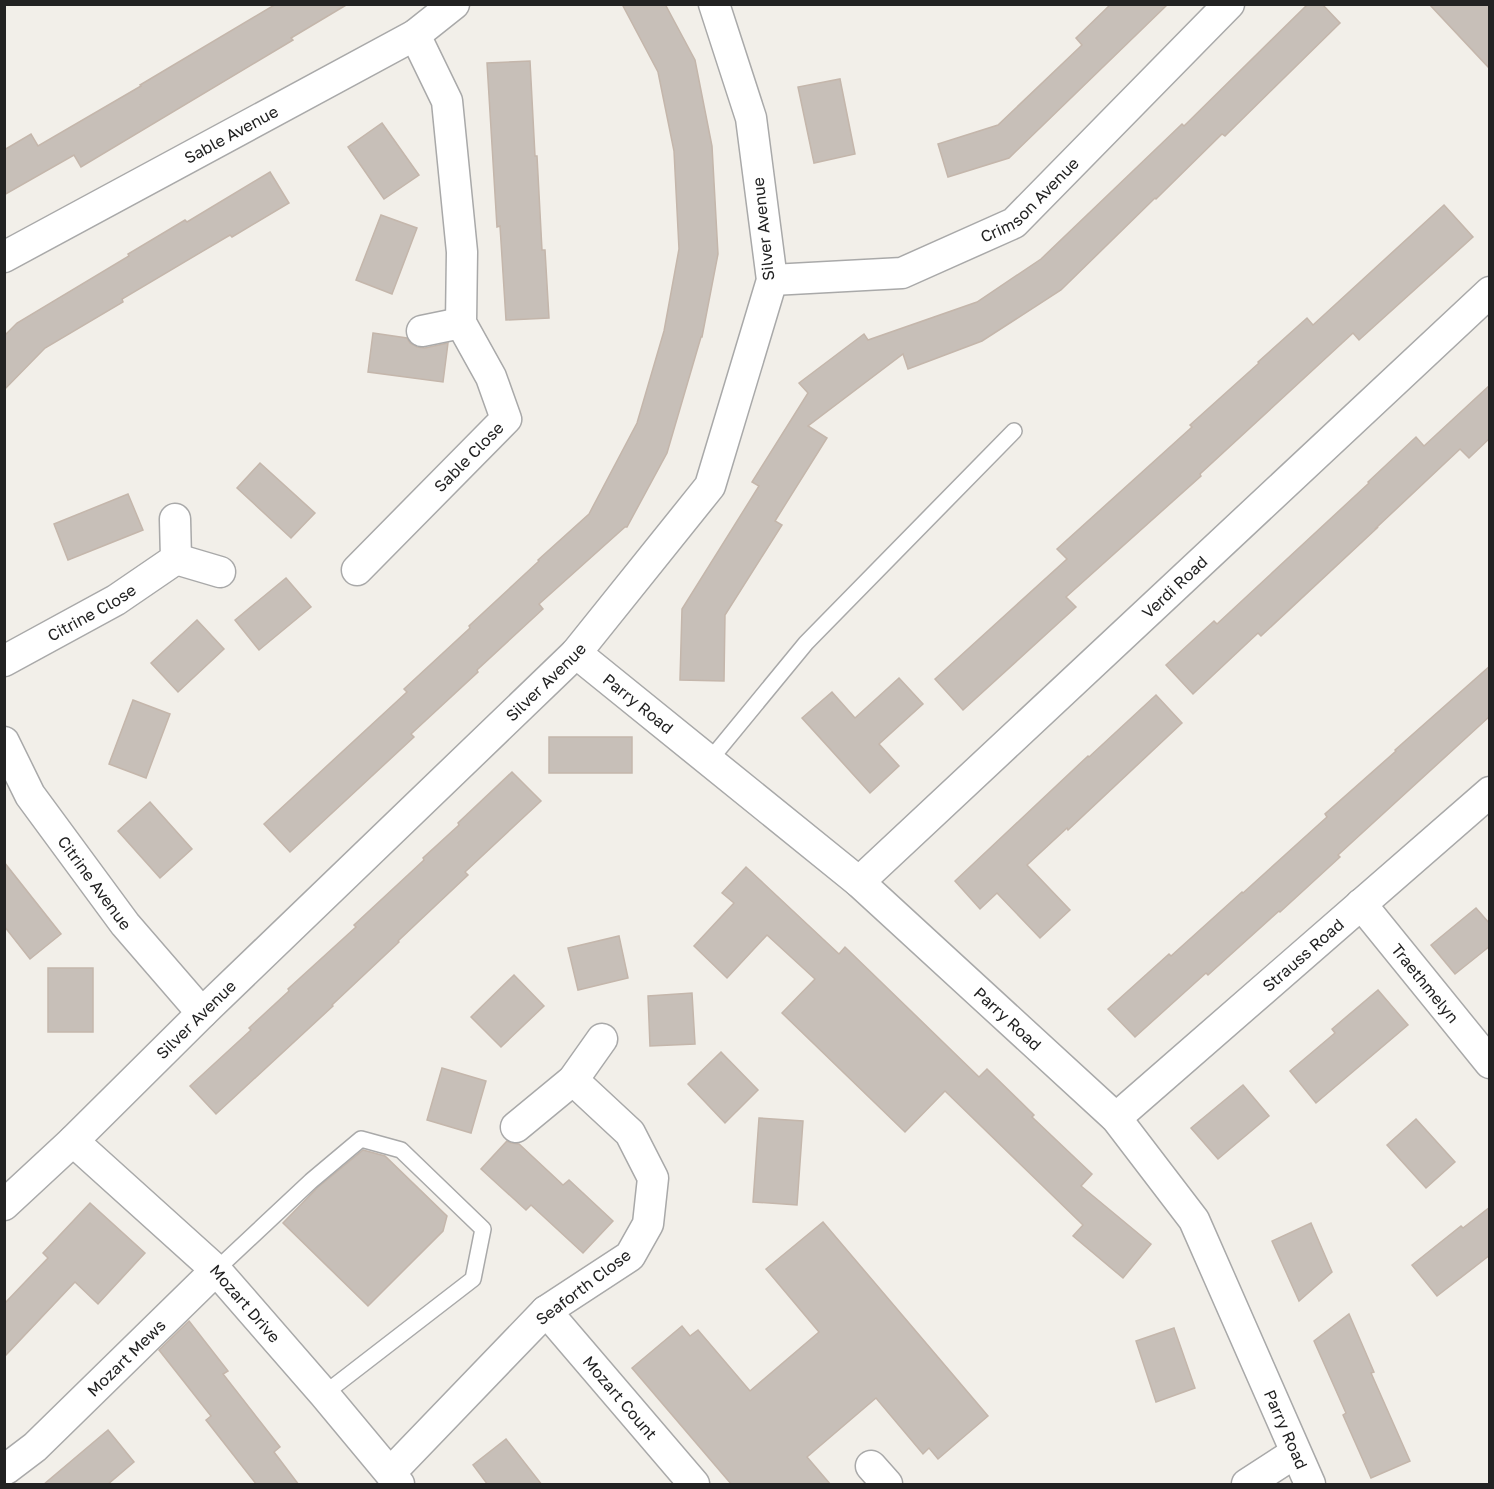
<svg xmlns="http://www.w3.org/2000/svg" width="1494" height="1489" font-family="'Golos Text',sans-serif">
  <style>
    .building { fill: #c7bfb8; stroke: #c4b6ab; stroke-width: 1.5 }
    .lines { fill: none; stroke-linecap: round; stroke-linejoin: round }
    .service-casing { stroke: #a9a9a9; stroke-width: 18 }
    .minor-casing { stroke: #a9a9a9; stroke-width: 33 }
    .service { stroke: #fff; stroke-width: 15 }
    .minor { stroke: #fff; stroke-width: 30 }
    .labels { text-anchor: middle; stroke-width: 5; stroke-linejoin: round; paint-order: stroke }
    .street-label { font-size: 16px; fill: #222; stroke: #fff }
  </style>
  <rect width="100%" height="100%" fill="#f2efe9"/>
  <g class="building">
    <path d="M 276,4 L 348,4 L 291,38 L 293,40 L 81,167 L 74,155 L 4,195 L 4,150 L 31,134 L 38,146 L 141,86 L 140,85 Z"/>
    <path d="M 622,4 L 665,4 L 695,60 L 712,146 L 718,254 L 702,337 L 701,337 L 667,453 L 627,527 L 625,527 L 539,604 L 543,609 L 477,670 L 478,672 L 411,734 L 414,737 L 290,852 L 264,824 L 407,692 L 404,689 L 470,628 L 469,626 L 539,561 L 538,560 L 589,514 L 637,423 L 664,331 L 679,249 L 674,151 L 658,72 Z"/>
    <path d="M 1111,4 L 1168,4 L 1009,158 L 948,177 L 938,144 L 998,125 L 1082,45 L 1076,38 Z"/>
    <path d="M 1308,4 L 1322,4 L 1340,23 L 1225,136 L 1222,134 L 1156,199 L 1155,198 L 1061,290 L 982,341 L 908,369 L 903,354 L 808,426 L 827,438 L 775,521 L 782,525 L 725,615 L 724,681 L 680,680 L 682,609 L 759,486 L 752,482 L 808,393 L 799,383 L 864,334 L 868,340 L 977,302 L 1041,259 L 1182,124 L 1184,126 Z"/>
    <path d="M 1429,4 L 1490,4 L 1490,69 Z"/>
    <path d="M 530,61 L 535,156 L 537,156 L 542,250 L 545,250 L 549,318 L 506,320 L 500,226 L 497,227 L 487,63 Z"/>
    <path d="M 840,79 L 855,154 L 814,163 L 798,87 Z"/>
    <path d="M 382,123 L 419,175 L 384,199 L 348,147 Z"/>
    <path d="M 270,172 L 289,203 L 232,237 L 230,235 L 122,299 L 123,302 L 45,348 L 4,390 L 4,336 L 17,323 L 129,256 L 128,254 L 185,220 L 187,222 Z"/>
    <path d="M 1444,205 L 1473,237 L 1359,340 L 1353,333 L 1200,474 L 1201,476 L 1066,597 L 1076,607 L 963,710 L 935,679 L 1067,559 L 1057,549 L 1192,427 L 1190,425 L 1259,363 L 1258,362 L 1307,318 L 1313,325 Z"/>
    <path d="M 381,215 L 417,228 L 392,294 L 356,280 Z"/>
    <path d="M 373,333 L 407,338 L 410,343 L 417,347 L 425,348 L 448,343 L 443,382 L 368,372 Z"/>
    <path d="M 1490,385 L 1490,438 L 1469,458 L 1460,449 L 1376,528 L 1377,528 L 1261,636 L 1258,633 L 1193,694 L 1166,665 L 1214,621 L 1217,624 L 1369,483 L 1368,482 L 1416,437 L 1424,446 Z"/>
    <path d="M 260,463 L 315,513 L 291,538 L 237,488 Z"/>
    <path d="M 128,494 L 143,530 L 68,560 L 54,524 Z"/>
    <path d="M 286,578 L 311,607 L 259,650 L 235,620 Z"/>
    <path d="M 197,620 L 224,649 L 178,692 L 151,663 Z"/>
    <path d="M 1490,666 L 1490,716 L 1338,855 L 1340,857 L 1280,912 L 1279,911 L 1208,975 L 1206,973 L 1135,1037 L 1108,1009 L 1169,954 L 1171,956 L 1242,892 L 1243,893 L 1327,817 L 1325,814 L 1396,751 L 1395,750 Z"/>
    <path d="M 899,678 L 923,704 L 879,744 L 899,766 L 870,793 L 802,718 L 832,692 L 855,718 Z"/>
    <path d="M 1156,695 L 1182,723 L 1068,830 L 1067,828 L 1027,865 L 1070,910 L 1040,938 L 997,893 L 980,909 L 955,881 L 1088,756 L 1089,757 Z"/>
    <path d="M 133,700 L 170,714 L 146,778 L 109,764 Z"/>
    <rect x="549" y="737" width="83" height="36"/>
    <path d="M 512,772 L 541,801 L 465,872 L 468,875 L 398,941 L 399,942 L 332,1005 L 333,1006 L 216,1114 L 190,1086 L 251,1030 L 249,1028 L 289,991 L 288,989 L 356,927 L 354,925 L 424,860 L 423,858 L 459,825 L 458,823 Z"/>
    <path d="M 150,802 L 192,849 L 160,878 L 118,831 Z"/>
    <path d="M 4,862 L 61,934 L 30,959 L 4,926 Z"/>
    <path d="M 746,867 L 839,954 L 845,947 L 979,1077 L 987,1069 L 1034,1115 L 1032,1117 L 1092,1174 L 1081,1186 L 1151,1244 L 1123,1278 L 1073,1236 L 1083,1225 L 945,1091 L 905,1132 L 782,1013 L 815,979 L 767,935 L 727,978 L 694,946 L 734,903 L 722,893 Z"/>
    <path d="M 1476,908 L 1490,924 L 1490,946 L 1455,974 L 1431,945 Z"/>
    <path d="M 619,936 L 628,978 L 578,990 L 568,948 Z"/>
    <rect x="48" y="968" width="45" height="64"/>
    <path d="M 514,975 L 544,1006 L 501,1047 L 471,1017 Z"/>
    <path d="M 1378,990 L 1408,1025 L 1316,1103 L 1290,1071 L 1335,1033 L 1332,1029 Z"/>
    <path d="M 692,993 L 695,1044 L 650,1046 L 648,996 Z"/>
    <path d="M 721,1052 L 758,1090 L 725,1123 L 688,1084 Z"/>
    <path d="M 442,1068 L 486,1081 L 471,1133 L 427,1120 Z"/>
    <path d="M 1243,1085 L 1269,1116 L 1218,1159 L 1191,1128 Z"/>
    <path d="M 759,1118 L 803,1121 L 797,1205 L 753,1202 Z"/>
    <path d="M 1416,1119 L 1455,1162 L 1426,1188 L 1387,1145 Z"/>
    <path d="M 507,1141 L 511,1143 L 519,1144 L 563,1185 L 569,1180 L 613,1221 L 583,1253 L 531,1205 L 526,1210 L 481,1169 Z"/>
    <path d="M 363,1150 L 385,1156 L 447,1216 L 443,1231 L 368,1306 L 283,1223 L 317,1188 Z"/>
    <path d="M 90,1203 L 145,1253 L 98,1304 L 75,1282 L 4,1357 L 4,1304 L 48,1258 L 43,1253 Z"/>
    <path d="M 1490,1207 L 1490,1255 L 1437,1296 L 1412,1265 L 1461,1226 L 1463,1228 Z"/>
    <path d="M 823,1222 L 988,1416 L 938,1459 L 929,1448 L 923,1454 L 876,1398 L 807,1457 L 831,1485 L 732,1485 L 632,1368 L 682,1326 L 690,1336 L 698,1330 L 750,1391 L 819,1332 L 766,1269 Z"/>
    <path d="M 1311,1223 L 1332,1272 L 1299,1301 L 1272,1241 Z"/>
    <path d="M 1349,1314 L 1374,1372 L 1371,1373 L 1410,1461 L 1371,1478 L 1343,1415 L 1346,1413 L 1314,1341 Z"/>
    <path d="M 189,1321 L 228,1371 L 223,1374 L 280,1447 L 274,1452 L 299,1485 L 257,1485 L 206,1420 L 211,1416 L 159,1350 Z"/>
    <path d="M 1174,1328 L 1195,1388 L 1156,1402 L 1136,1341 Z"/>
    <path d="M 108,1430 L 134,1462 L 107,1485 L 43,1485 Z"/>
    <path d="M 506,1439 L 542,1485 L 488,1485 L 473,1465 Z"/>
  </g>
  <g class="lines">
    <g class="service-casing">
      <g id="service">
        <path d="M 709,761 L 806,643 L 1014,431"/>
        <path d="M 216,1270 L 311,1181 L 361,1139 L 401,1150 L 483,1229 L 473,1279 L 324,1394"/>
      </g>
    </g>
    <g class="minor-casing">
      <g id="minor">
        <path id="s1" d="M 4,257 L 415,35 L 454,4"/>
        <path id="s2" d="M 772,280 L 902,273 L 1014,223 L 1229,4"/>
        <path d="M 422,331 L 461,323"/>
        <path d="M 176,559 L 220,572"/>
        <path id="s3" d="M 357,570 L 506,419 L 491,377 L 461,323 L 462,252 L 447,101 L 415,35"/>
        <path id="s4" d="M 576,653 L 859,882 L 1116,1118 L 1194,1220 L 1310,1484"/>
        <path id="s5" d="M 4,661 L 116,600 L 176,559 L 175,519"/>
        <path id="s6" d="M 4,742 L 30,795 L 125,924 L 202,1013"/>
        <path id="s7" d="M 859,882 L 1490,292"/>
        <path id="s8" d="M 1361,904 L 1490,1063"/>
        <path id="s9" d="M 1116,1118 L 1490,792"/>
        <path d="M 516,1127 L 573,1080 L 602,1039"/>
        <path id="s10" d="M 73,1141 L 216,1270 L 324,1394 L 399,1484"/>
        <path id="s11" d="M 4,1205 L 73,1141 L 202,1013 L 576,653 L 710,486 L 772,280 L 751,118 L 714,4"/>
        <path id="s12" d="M 546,1311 L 694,1484"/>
        <path d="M 871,1466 L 887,1484"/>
        <path id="s13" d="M 6,1469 L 35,1447 L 216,1270"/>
        <path d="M 391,1472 L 546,1311 L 630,1256 L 648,1224 L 653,1178 L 630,1133 L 573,1080"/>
        <path d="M 1247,1484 L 1295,1453"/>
      </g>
    </g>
    <use href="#service" class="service"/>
    <use href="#minor" class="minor"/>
  </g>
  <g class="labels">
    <g class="street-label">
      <text dy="6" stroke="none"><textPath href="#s1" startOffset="258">Sable Avenue</textPath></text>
      <text dy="6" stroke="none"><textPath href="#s2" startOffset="279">Crimson Avenue</textPath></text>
      <text transform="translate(763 229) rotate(-96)" y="6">Silver Avenue</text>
      <text dy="6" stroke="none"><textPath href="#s3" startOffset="159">Sable Close</textPath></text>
      <text dy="6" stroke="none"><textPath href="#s7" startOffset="432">Verdi Road</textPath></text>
      <text dy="6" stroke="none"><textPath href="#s5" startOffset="100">Citrine Close</textPath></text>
      <text dy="6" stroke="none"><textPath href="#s11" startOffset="753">Silver Avenue</textPath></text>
      <text dy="6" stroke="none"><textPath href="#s4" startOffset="80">Parry Road</textPath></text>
      <text dy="6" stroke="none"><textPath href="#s6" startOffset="168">Citrine Avenue</textPath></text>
      <text dy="6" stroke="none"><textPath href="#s9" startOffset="248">Strauss Road</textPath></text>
      <text dy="6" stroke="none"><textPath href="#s8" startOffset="102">Traethmelyn</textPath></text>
      <text dy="6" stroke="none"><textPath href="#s4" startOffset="566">Parry Road</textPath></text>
      <text dy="6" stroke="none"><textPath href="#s11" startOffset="267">Silver Avenue</textPath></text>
      <text transform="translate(583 1287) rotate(-37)" y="6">Seaforth Close</text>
      <text dy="6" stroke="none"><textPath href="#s10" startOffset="237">Mozart Drive</textPath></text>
      <text dy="6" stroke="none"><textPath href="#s13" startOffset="164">Mozart Mews</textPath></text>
      <text dy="6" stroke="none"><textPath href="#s12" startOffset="114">Mozart Count</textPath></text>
      <text dy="6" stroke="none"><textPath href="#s4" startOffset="1070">Parry Road</textPath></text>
    </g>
  </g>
  <rect width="1494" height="1489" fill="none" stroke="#222222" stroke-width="12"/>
</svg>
